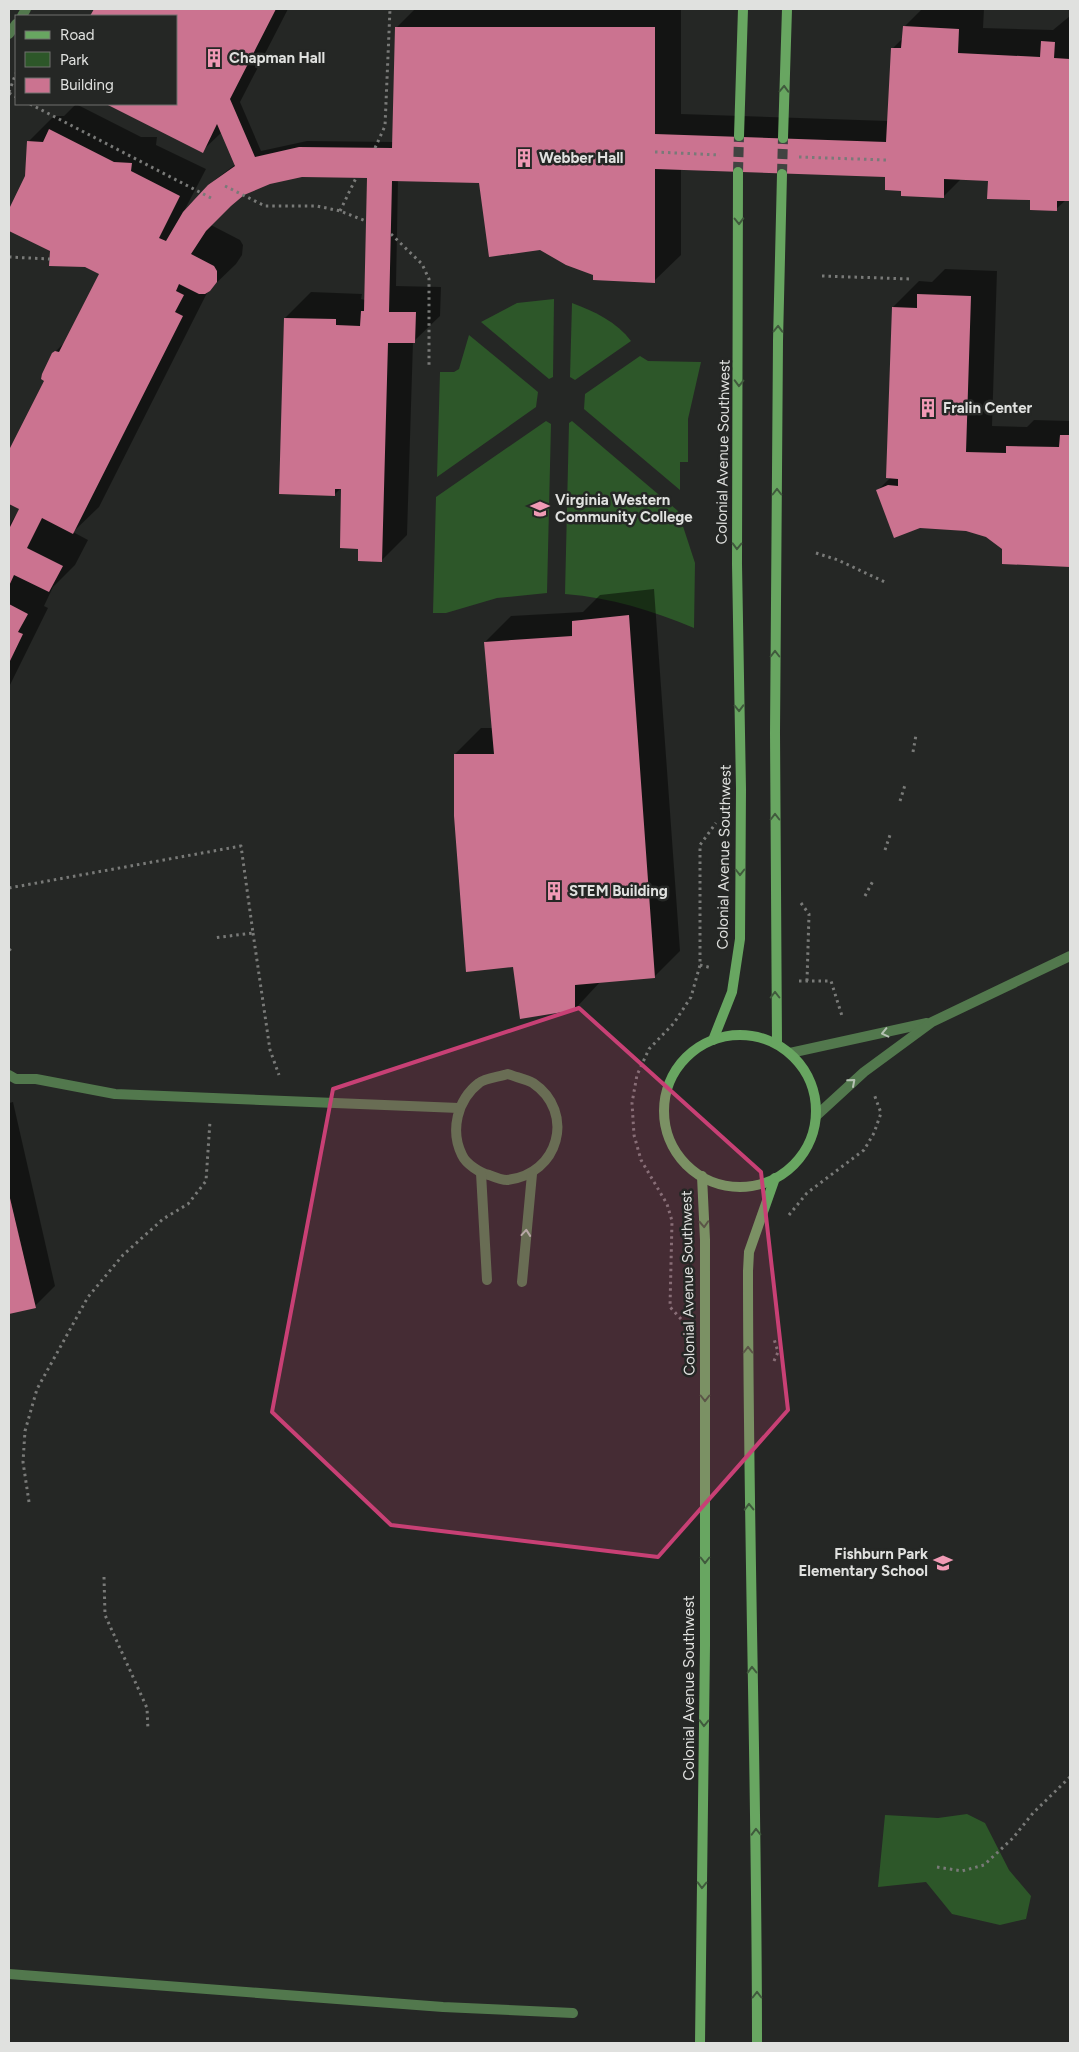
<svg xmlns="http://www.w3.org/2000/svg" width="1079" height="2052" font-family="Figtree,sans-serif">
  <style>
    .green { fill: #2d5729 }
    .shadow { fill: #0007 }
    .building { fill: #cb7390 }
    .lines { fill: none; stroke-linecap: round; stroke-linejoin: round }
    .secondary-tunnel { stroke: #414341; stroke-width: 10; stroke-dasharray: 10 5; stroke-linecap: butt }
    .path { stroke: #797a78; stroke-width: 3; stroke-dasharray: 2.5 4; stroke-linecap: butt }
    .lane { stroke: #52784d; stroke-width: 10 }
    .street { stroke: #52784d; stroke-width: 10 }
    .secondary { stroke: #68a661; stroke-width: 10 }
    .oneway { stroke: #405a3d }
    .oneway2 { stroke: #b5c2b3 }
    .marked { fill: #c84075; fill-opacity: 0.2; stroke: #c84075; stroke-width: 4; stroke-linejoin: round }
    .labels { text-anchor: middle; stroke-width: 5; stroke-linejoin: round; paint-order: stroke }
    .poi-label { font-size: 15px; font-weight: bold; fill: #e0e1df; stroke: #252725; text-anchor: start }
    .street-label { font-size: 15px; fill: #e0e1df; stroke: #252725 }
  </style>
  <rect width="100%" height="100%" fill="#252725"/>
  <g class="green">
    <path d="M 554,299 L 553,377 L 549,379 L 481,322 L 517,303 Z"/>
    <path d="M 572,303 C 594,311 617,322 631,341 L 575,380 L 570,377 Z"/>
    <path d="M 469,335 L 538,392 L 536,407 L 437,477 L 440,372 L 454,372 L 459,369 Z"/>
    <path d="M 640,356 L 648,361 L 701,362 L 688,419 L 688,462 L 680,462 L 680,490 L 584,409 L 585,394 Z"/>
    <path d="M 546,421 L 551,424 L 547,593 L 497,598 L 446,613 L 433,613 L 436,497 Z"/>
    <path d="M 572,421 L 678,511 L 695,563 L 694,628 C 651,610 612,598 565,594 L 569,423 Z"/>
    <path d="M 967,1814 L 985,1823 L 1009,1870 L 1031,1896 L 1026,1919 L 1000,1925 L 952,1914 L 926,1882 L 878,1887 L 885,1815 L 938,1818 Z"/>
  </g>
  <g class="shadow">
    <path d="M 95,9 L 288,9 L 240,102 L 261,151 L 307,141 L 394,142 L 396,28 L 415,9 L 681,9 L 681,114 L 889,121 L 893,48 L 903,38 L 904,27 L 922,9 L 984,9 L 983,28 L 1053,30 L 1070,16 L 1070,200 L 1066,200 L 1056,209 L 990,180 L 962,178 L 943,197 L 902,190 L 887,174 L 681,168 L 681,255 L 654,281 L 594,274 L 480,182 L 398,180 L 396,286 L 441,287 L 440,316 L 413,342 L 407,535 L 381,561 L 360,548 L 343,486 L 334,495 L 285,318 L 311,292 L 362,294 L 361,299 L 365,300 L 369,176 L 302,176 L 269,183 L 243,194 L 211,225 L 240,240 L 243,245 L 242,255 L 236,264 L 208,291 L 99,507 L 73,532 L 88,540 L 75,565 L 53,587 L 44,606 L 48,608 L 9,687 L 9,526 L 20,508 L 9,502 L 9,453 L 46,380 L 53,354 L 65,342 L 100,273 L 9,230 L 9,212 L 26,176 L 28,142 L 54,116 L 64,116 L 76,104 L 141,137 L 157,137 L 156,145 L 206,169 L 183,213 L 216,179 L 236,164 L 222,132 L 202,151 L 109,104 L 176,104 L 176,16 L 92,16 Z"/>
    <path d="M 945,269 L 997,271 L 992,426 L 1027,427 L 1034,420 L 1070,421 L 1070,565 L 1003,563 L 1003,548 L 987,536 L 878,490 L 891,477 L 893,307 L 919,281 L 932,282 Z"/>
    <path d="M 654,589 L 680,951 L 654,977 L 601,981 L 575,1009 L 514,965 L 455,754 L 481,728 L 493,728 L 485,642 L 511,616 L 583,612 L 600,595 Z"/>
    <path d="M 13,1102 L 55,1286 L 35,1306 L 9,1313 L 9,1103 Z"/>
  </g>
  <g class="building">
    <path d="M 94,9 L 276,9 L 230,99 L 255,157 L 299,147 L 392,148 L 395,27 L 655,27 L 655,134 L 886,142 L 891,48 L 901,48 L 903,26 L 959,29 L 958,53 L 1040,57 L 1041,41 L 1055,42 L 1054,58 L 1070,59 L 1070,201 L 1057,201 L 1057,211 L 1030,210 L 1030,200 L 987,199 L 988,181 L 944,179 L 944,198 L 901,196 L 901,191 L 885,190 L 885,177 L 655,169 L 655,283 L 593,280 L 593,275 L 566,265 L 540,250 L 489,257 L 479,183 L 392,181 L 389,312 L 416,312 L 415,343 L 388,343 L 382,562 L 358,561 L 358,549 L 340,548 L 341,489 L 335,489 L 335,496 L 279,494 L 284,318 L 336,319 L 336,325 L 360,326 L 361,311 L 364,311 L 367,178 L 302,177 L 270,184 L 244,195 L 231,206 L 206,231 L 191,254 L 214,266 L 217,271 L 217,282 L 210,291 L 205,294 L 199,294 L 179,284 L 176,291 L 184,295 L 175,312 L 183,316 L 73,534 L 42,518 L 27,548 L 63,566 L 49,592 L 14,575 L 9,586 L 9,529 L 19,509 L 9,504 L 9,450 L 44,381 L 41,379 L 42,374 L 52,353 L 55,351 L 59,352 L 99,274 L 85,267 L 49,266 L 50,251 L 9,231 L 9,209 L 25,176 L 27,141 L 43,142 L 49,129 L 114,162 L 132,163 L 131,171 L 180,196 L 159,238 L 166,241 L 183,212 L 194,200 L 208,185 L 235,166 L 217,124 L 203,153 L 106,104 L 176,104 L 176,16 L 90,16 Z"/>
    <path d="M 917,294 L 971,296 L 966,452 L 1006,453 L 1006,446 L 1059,447 L 1060,435 L 1070,435 L 1070,567 L 1002,564 L 1002,549 L 986,537 L 966,531 L 920,528 L 894,538 L 876,490 L 888,485 L 898,486 L 898,479 L 886,478 L 892,307 L 917,308 Z"/>
    <path d="M 9,604 L 28,614 L 18,632 L 23,634 L 9,663 Z"/>
    <path d="M 629,615 L 655,978 L 575,985 L 575,1010 L 520,1019 L 513,967 L 466,972 L 454,816 L 454,754 L 494,754 L 484,642 L 572,636 L 572,621 Z"/>
    <path d="M 9,1194 L 36,1308 L 9,1314 Z"/>
  </g>
  <g class="lines">
    <g class="secondary-tunnel">
      <path d="M 738,172 L 739,136"/>
      <path d="M 782,174 L 783,138"/>
    </g>
    <g class="path">
      <path d="M 9,92 L 16,73"/>
      <path d="M 9,93 L 16,97"/>
      <path d="M 30,104 L 211,198"/>
      <path d="M 375,148 L 385,126 L 390,9"/>
      <path d="M 655,152 L 720,155"/>
      <path d="M 799,157 L 886,160"/>
      <path d="M 225,186 L 265,206 L 317,206 L 340,211 L 366,221"/>
      <path d="M 340,211 L 356,178"/>
      <path d="M 391,234 L 422,264 L 429,279 L 429,368"/>
      <path d="M 9,257 L 50,259"/>
      <path d="M 822,276 L 911,279"/>
      <path d="M 816,553 L 838,560 L 887,583"/>
      <path d="M 913,752 L 916,735"/>
      <path d="M 900,801 L 905,785"/>
      <path d="M 885,850 L 891,832"/>
      <path d="M 9,888 L 241,846 L 253,933 L 213,938"/>
      <path d="M 865,896 L 874,879"/>
      <path d="M 801,903 L 809,914 L 807,981"/>
      <path d="M 253,933 L 270,1050 L 279,1075"/>
      <path d="M 9,949 L 11,951"/>
      <path d="M 700,965 L 712,968"/>
      <path d="M 799,981 L 831,981 L 842,1016"/>
      <path d="M 789,1215 L 807,1193 L 864,1150 L 874,1133 L 881,1113 L 874,1094"/>
      <path d="M 681,1319 L 670,1307 L 672,1221 L 667,1204 L 641,1160 L 634,1135 L 632,1103 L 637,1075 L 649,1049 L 674,1023 L 691,997 L 700,965 L 700,845 L 716,823"/>
      <path d="M 774,1361 L 778,1352 L 774,1339"/>
      <path d="M 29,1502 L 23,1462 L 25,1431 L 37,1389 L 88,1297 L 123,1255 L 163,1219 L 188,1204 L 206,1181 L 210,1121"/>
      <path d="M 104,1577 L 105,1615 L 147,1708 L 148,1730"/>
      <path d="M 937,1867 L 962,1871 L 984,1865 L 1013,1838 L 1033,1813 L 1070,1777"/>
    </g>
    <g class="lane">
      <path d="M 22,16 L 26,9"/>
      <path d="M 9,34 L 16,24"/>
      <path d="M 508,1074 C 515,1077 526,1079 533,1083 C 576,1112 559,1175 507,1180 C 501,1180 494,1177 489,1175 C 480,1173 466,1164 462,1155 C 450,1131 457,1100 479,1083 C 485,1078 499,1077 508,1074 Z"/>
      <path d="M 9,1075 L 16,1079 L 36,1079 L 115,1094 L 459,1108"/>
      <path d="M 481,1173 L 487,1280"/>
      <path d="M 522,1282 L 532,1174"/>
      <path d="M 9,1974 L 443,2007 L 573,2013"/>
    </g>
    <g class="street">
      <path d="M 790,1053 L 927,1023"/>
      <path d="M 816,1116 L 864,1072 L 932,1022 L 1070,956"/>
    </g>
    <g class="secondary">
      <path d="M 739,136 L 743,9"/>
      <path d="M 783,138 L 787,9"/>
      <circle cx="740" cy="1111" r="76"/>
      <path d="M 713,1040 L 732,992 L 740,939 L 741,789 L 737,564 L 738,172"/>
      <path d="M 777,1044 L 775,733 L 778,341 L 782,174"/>
      <path d="M 700,2043 L 705,1646 L 705,1240 L 702,1176"/>
      <path d="M 757,2043 C 757,1786 748,1529 748,1271 L 749,1252 L 775,1178"/>
    </g>
  </g>
  <defs><path id="oneway-chevron" d="M-2-3.5L2.5 0L-2 3.5" fill="none" stroke-width="1.6" stroke-linecap="round" stroke-linejoin="round" transform="scale(1.25)"/></defs>
  <g class="oneway">
    <use href="#oneway-chevron" transform="translate(784 89) rotate(-88)"/>
    <use href="#oneway-chevron" transform="translate(739 221) rotate(89)"/>
    <use href="#oneway-chevron" transform="translate(778 329) rotate(-89)"/>
    <use href="#oneway-chevron" transform="translate(739 383) rotate(91)"/>
    <use href="#oneway-chevron" transform="translate(777 492) rotate(-90)"/>
    <use href="#oneway-chevron" transform="translate(737 546) rotate(91)"/>
    <use href="#oneway-chevron" transform="translate(775 654) rotate(-90)"/>
    <use href="#oneway-chevron" transform="translate(739 708) rotate(89)"/>
    <use href="#oneway-chevron" transform="translate(775 817) rotate(-90)"/>
    <use href="#oneway-chevron" transform="translate(740 872) rotate(90)"/>
    <use href="#oneway-chevron" transform="translate(775 995) rotate(-90)"/>
    <use href="#oneway-chevron" transform="translate(704 1224) rotate(87)"/>
    <use href="#oneway-chevron" transform="translate(748 1350) rotate(-90)"/>
    <use href="#oneway-chevron" transform="translate(705 1398) rotate(90)"/>
    <use href="#oneway-chevron" transform="translate(749 1507) rotate(-91)"/>
    <use href="#oneway-chevron" transform="translate(705 1560) rotate(90)"/>
    <use href="#oneway-chevron" transform="translate(752 1670) rotate(-91)"/>
    <use href="#oneway-chevron" transform="translate(704 1723) rotate(91)"/>
    <use href="#oneway-chevron" transform="translate(756 1832) rotate(-91)"/>
    <use href="#oneway-chevron" transform="translate(702 1885) rotate(91)"/>
    <use href="#oneway-chevron" transform="translate(757 1995) rotate(-90)"/>
  </g>
  <g class="oneway2">
    <use href="#oneway-chevron" transform="translate(885 1033) rotate(167)"/>
    <use href="#oneway-chevron" transform="translate(852 1082) rotate(-41)"/>
    <use href="#oneway-chevron" transform="translate(526 1233) rotate(-85)"/>
  </g>
  <path class="marked" d="M 579,1008 L 761,1172 L 788,1410 L 658,1557 L 391,1525 L 272,1412 L 333,1089 Z"/>
  <defs>
    <g id="building-bare" transform="scale(1.5)"><path d="M-4-6H4V6H1V3H-1V6H-4ZM-2.5-4.3h1.7v1.8h-1.7ZM.8-4.3h1.7v1.8H.8ZM-2.5-1h1.7V.8h-1.7ZM.8-1h1.7V.8H.8Z" fill="#f09ab5" stroke="#252725" stroke-width="2.5" paint-order="stroke"/></g>
    <g id="university-bare" transform="scale(1.5)"><path d="M0-5L7-2L0 1L-7-2ZM-4 1L0 2.5L4 1V4Q0 6-4 4Z" fill="#f09ab5" stroke="#252725" stroke-width="2.5" paint-order="stroke"/></g>
    <g id="school-bare" transform="scale(1.5)"><path d="M0-5L7-2L0 1L-7-2ZM-4 1L0 2.5L4 1V4Q0 6-4 4Z" fill="#f09ab5" stroke="#252725" stroke-width="2.5" paint-order="stroke"/></g>
  </defs>
  <g fill-rule="evenodd">
    <use href="#building-bare" x="214" y="58"/>
    <use href="#building-bare" x="524" y="158"/>
    <use href="#building-bare" x="928" y="408"/>
    <use href="#university-bare" x="540" y="509"/>
    <use href="#building-bare" x="554" y="891"/>
    <use href="#school-bare" x="943" y="1563"/>
  </g>
  <g class="labels">
    <g class="poi-label">
      <text x="229" y="63">Chapman Hall</text>
      <text x="539" y="163">Webber Hall</text>
      <text x="943" y="413">Fralin Center</text>
      <text x="555" y="505">Virginia Western<tspan x="555" dy="17">Community College</tspan></text>
      <text x="569" y="896">STEM Building</text>
      <text x="928" y="1559" text-anchor="end">Fishburn Park<tspan x="928" dy="17">Elementary School</tspan></text>
    </g>
    <g class="street-label">
      <text transform="translate(723 452) rotate(-89)" y="5">Colonial Avenue Southwest</text>
      <text transform="translate(724 857) rotate(-89)" y="5">Colonial Avenue Southwest</text>
      <text transform="translate(688 1283) rotate(-91)" y="5">Colonial Avenue Southwest</text>
      <text transform="translate(689 1688) rotate(-90)" y="5">Colonial Avenue Southwest</text>
    </g>
  </g>
  <rect width="1079" height="2052" fill="none" stroke="#e0e1df" stroke-width="20"/>
  <rect x="15" y="15" width="162" height="90" fill="#252725" stroke="#70716f"/>
  <rect x="25" y="31" width="25" height="8" fill="#68a661" stroke="#70716f"/>
  <text x="60" y="40" font-size="15" fill="#e0e1df">Road</text>
  <rect x="25" y="52" width="25" height="15" fill="#2d5729" stroke="#70716f"/>
  <text x="60" y="65" font-size="15" fill="#e0e1df">Park</text>
  <rect x="25" y="78" width="25" height="15" fill="#cb7390" stroke="#70716f"/>
  <text x="60" y="90" font-size="15" fill="#e0e1df">Building</text>
</svg>
